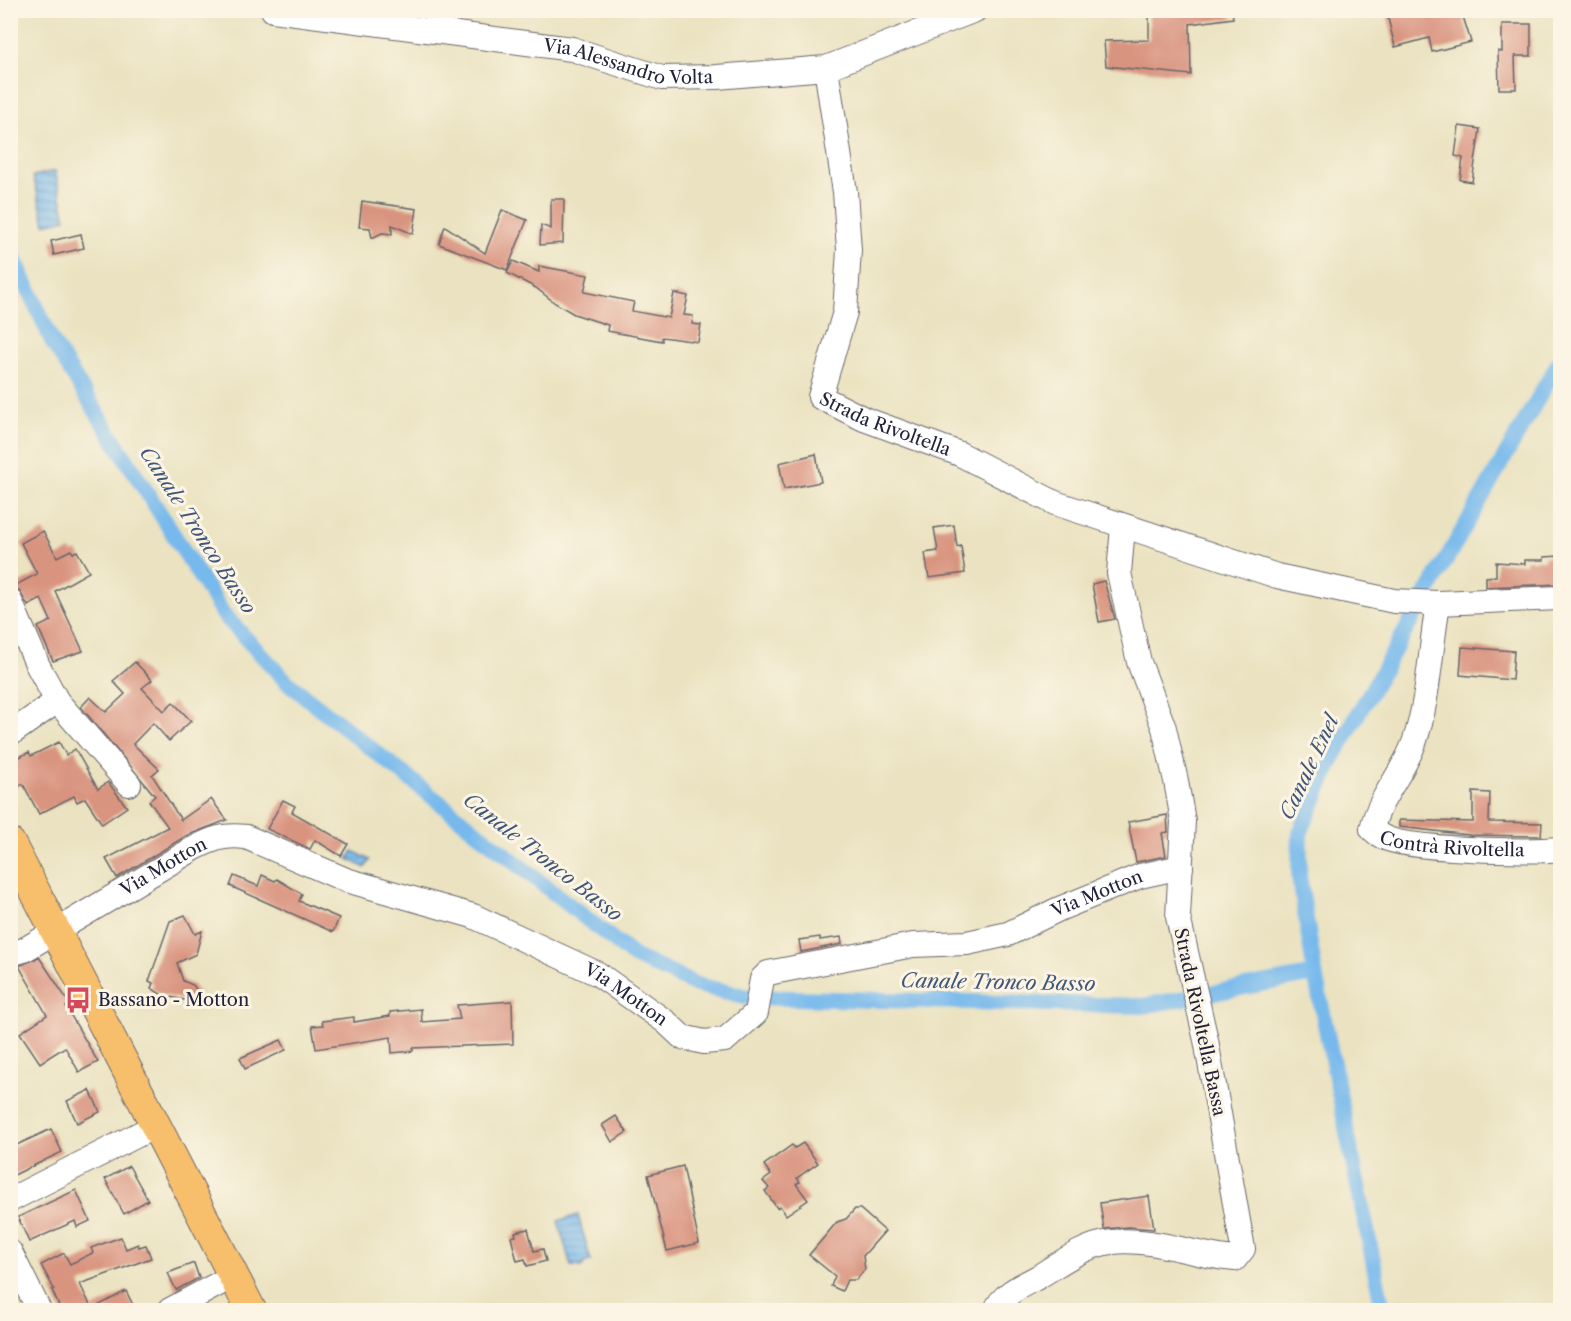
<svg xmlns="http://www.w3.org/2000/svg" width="1571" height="1321" font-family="'Libre Caslon Text',serif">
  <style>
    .water { fill: url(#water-rules); stroke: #4c6e94; stroke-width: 1.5 }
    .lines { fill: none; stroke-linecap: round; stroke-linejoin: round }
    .canal { stroke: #77b9ec; stroke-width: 16 }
    .building { fill: #d99480 }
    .minor-casing { stroke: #68656a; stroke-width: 26 }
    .major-casing { stroke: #68656a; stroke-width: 32 }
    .minor { stroke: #fff; stroke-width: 24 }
    .major { stroke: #f7bf6c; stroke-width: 30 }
    .labels { text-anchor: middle; stroke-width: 6; stroke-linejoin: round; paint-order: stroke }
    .street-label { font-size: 18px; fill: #22223b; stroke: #fcf5e5 }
    .poi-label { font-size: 18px; fill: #22223b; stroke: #fcf5e5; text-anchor: start }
    .water-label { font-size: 20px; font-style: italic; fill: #405779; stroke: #fcf5e5 }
  </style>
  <defs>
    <pattern id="water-rules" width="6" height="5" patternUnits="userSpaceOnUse" patternTransform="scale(1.5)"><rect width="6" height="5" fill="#77b9ec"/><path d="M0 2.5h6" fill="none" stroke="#6196c0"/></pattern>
  </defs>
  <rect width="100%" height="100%" fill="#fcf5e5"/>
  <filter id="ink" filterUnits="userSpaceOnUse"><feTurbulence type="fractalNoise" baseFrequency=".0167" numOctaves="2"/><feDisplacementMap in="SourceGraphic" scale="12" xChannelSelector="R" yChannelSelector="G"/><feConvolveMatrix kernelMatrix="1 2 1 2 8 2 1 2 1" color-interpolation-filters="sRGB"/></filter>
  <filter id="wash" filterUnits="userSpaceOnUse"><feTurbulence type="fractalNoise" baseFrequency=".008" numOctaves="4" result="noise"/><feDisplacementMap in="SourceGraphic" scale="24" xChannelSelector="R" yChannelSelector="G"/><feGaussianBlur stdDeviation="1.35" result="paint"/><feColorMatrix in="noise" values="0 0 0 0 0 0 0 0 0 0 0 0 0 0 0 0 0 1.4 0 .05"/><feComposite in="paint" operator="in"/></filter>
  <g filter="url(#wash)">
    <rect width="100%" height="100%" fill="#eae2c0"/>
    <g class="water">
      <path d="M 55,171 L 66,219 L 45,224 L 33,176 Z"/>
      <path d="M 353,851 L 370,860 L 365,868 L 348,859 Z"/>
      <path d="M 578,1215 L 591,1261 L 585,1262 L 582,1267 L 571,1266 L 558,1221 Z"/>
    </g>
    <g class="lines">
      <g class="canal">
        <path d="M 10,249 L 53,343 L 224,615 L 287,682 L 635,957 L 697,985 L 749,997 L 1143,1006 L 1315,974"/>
        <path d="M 1383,1310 L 1315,974 L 1299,876 L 1300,833 L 1334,756 L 1560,360"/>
      </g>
    </g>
    <g id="blocks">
      <g class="building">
        <path d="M 1178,10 L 1232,10 L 1233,18 L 1190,24 L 1191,75 L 1106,66 L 1104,41 L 1149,40 L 1149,15 Z"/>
        <path d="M 1403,10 L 1425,10 L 1427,18 L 1461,10 L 1471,42 L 1432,52 L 1429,38 L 1395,47 L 1387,14 Z"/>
        <path d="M 1502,24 L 1531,24 L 1531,56 L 1515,56 L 1516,89 L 1499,89 L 1498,51 L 1502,52 Z"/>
        <path d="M 1459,126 L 1480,129 L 1472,182 L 1460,180 L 1463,158 L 1455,156 Z"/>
        <path d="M 551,199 L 564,199 L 563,243 L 540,245 L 541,225 L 551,229 Z"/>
        <path d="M 362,201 L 417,209 L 413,234 L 392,225 L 392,234 L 382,233 L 372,238 L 370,228 L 359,227 Z"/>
        <path d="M 502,210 L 527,220 L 507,270 L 439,244 L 445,226 L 485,253 Z"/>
        <path d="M 81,234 L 84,248 L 54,255 L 51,241 Z"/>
        <path d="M 513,261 L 539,272 L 539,266 L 588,275 L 584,292 L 634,302 L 632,311 L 669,318 L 674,293 L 688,296 L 684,315 L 693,316 L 692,324 L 701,325 L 698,342 L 662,337 L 662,341 L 607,331 L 608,325 L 574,314 L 555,303 L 536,288 L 507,273 Z"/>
        <path d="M 816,454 L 821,482 L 784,489 L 779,463 Z"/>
        <path d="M 954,525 L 957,547 L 961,546 L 965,573 L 929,578 L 925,553 L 938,551 L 934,528 Z"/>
        <path d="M 43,531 L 57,557 L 71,550 L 73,553 L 77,551 L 89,572 L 55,591 L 83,651 L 53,661 L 38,627 L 51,621 L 41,599 L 28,606 L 19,590 L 12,587 L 37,574 L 21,543 Z"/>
        <path d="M 1560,556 L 1560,584 L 1486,587 L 1486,577 L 1496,576 L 1496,562 L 1525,564 L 1525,560 L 1544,560 L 1544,557 Z"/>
        <path d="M 1104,581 L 1115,619 L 1099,622 L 1092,584 Z"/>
        <path d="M 1462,647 L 1514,651 L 1512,680 L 1460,675 Z"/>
        <path d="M 135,662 L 152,680 L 142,688 L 164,711 L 173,702 L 191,721 L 169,741 L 153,723 L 133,744 L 159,769 L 152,775 L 181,820 L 211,799 L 227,820 L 186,836 L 117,878 L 106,859 L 168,827 L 149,801 L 155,796 L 81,707 L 90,697 L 106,712 L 125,694 L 113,681 Z"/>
        <path d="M 59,742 L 66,755 L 75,749 L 98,789 L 108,782 L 127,807 L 102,824 L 85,798 L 77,802 L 74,796 L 39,814 L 23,784 L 10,790 L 10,762 L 29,752 L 31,756 Z"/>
        <path d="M 1473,792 L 1490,793 L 1489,822 L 1542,823 L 1541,836 L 1470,835 L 1399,827 L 1399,820 L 1473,822 Z"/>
        <path d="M 283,800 L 295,806 L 292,812 L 348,844 L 341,856 L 315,840 L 310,849 L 267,829 Z"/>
        <path d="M 1167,815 L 1168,832 L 1162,833 L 1166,856 L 1136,862 L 1128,822 Z"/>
        <path d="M 262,875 L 275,881 L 277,879 L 302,894 L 299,901 L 339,918 L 333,932 L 230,886 L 234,876 L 258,886 Z"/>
        <path d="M 185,915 L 195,934 L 202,931 L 196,954 L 177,963 L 183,981 L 193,985 L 200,995 L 184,1000 L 162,995 L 151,988 L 153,983 L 149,981 L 170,921 Z"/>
        <path d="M 820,937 L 820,940 L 841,937 L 842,944 L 801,952 L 799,940 Z"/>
        <path d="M 39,957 L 70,1004 L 66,1007 L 98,1062 L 79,1072 L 65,1047 L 40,1063 L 20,1033 L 47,1015 L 19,966 Z"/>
        <path d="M 512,1001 L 513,1044 L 413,1048 L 413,1051 L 392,1053 L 391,1037 L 316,1049 L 312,1026 L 323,1025 L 322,1021 L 354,1017 L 354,1022 L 390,1016 L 390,1012 L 421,1009 L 422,1022 L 460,1019 L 457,1005 Z"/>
        <path d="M 281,1040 L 286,1050 L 245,1069 L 240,1058 Z"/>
        <path d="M 90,1090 L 100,1112 L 77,1123 L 67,1101 Z"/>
        <path d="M 616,1116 L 627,1132 L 612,1142 L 602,1125 Z"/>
        <path d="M 51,1129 L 62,1152 L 10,1177 L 10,1148 Z"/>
        <path d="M 803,1143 L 818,1163 L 797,1178 L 800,1182 L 796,1184 L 808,1200 L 786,1215 L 780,1206 L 777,1208 L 765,1191 L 769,1188 L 763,1181 L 771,1175 L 764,1165 L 792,1145 L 795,1148 Z"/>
        <path d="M 129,1166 L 148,1200 L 124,1214 L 105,1179 Z"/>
        <path d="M 683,1166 L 699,1243 L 667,1251 L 648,1175 Z"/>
        <path d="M 76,1190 L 90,1221 L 77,1227 L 75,1221 L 29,1242 L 18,1217 Z"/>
        <path d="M 1149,1196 L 1154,1229 L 1128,1227 L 1104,1229 L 1100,1203 Z"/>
        <path d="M 855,1209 L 860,1209 L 885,1231 L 863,1256 L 865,1269 L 856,1280 L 847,1280 L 842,1291 L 831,1286 L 835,1276 L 809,1255 L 837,1222 L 846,1219 Z"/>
        <path d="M 528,1229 L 534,1251 L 543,1249 L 546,1261 L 527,1266 L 525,1259 L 517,1261 L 511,1237 L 516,1236 L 515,1232 Z"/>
        <path d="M 121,1237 L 126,1249 L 138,1244 L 139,1247 L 146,1245 L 151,1258 L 80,1284 L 92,1309 L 126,1291 L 136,1311 L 61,1311 L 52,1290 L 54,1289 L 41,1265 L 64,1253 L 70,1264 L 93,1253 L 91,1248 Z"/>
        <path d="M 194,1263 L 199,1278 L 176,1290 L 168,1273 Z"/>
      </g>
    </g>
  </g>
  <g filter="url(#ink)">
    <use href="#blocks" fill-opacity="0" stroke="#68656a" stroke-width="1.5"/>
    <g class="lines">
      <g class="minor-casing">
        <g id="minor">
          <path id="s1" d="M 273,10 L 572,49 L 662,78 L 717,77 L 826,68 L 975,10"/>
          <path id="s2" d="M 826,68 L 845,192 L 849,250 L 845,312 L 820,397 L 864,419 L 960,454 L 1055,503 L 1277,576 L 1394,601 L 1438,603 L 1560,598"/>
          <path d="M 10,601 L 38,666 L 57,701 L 129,784"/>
          <path id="s3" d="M 1438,603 C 1431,645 1428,705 1414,743 C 1403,774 1379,797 1372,829 C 1375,832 1379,835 1383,837 C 1407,850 1530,852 1560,849"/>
          <path d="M 10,734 L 57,701"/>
          <path id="s4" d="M 10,954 L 24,950 L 193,849 C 212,839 224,834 246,837 L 346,880 L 473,916 L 598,974 L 666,1022 L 682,1037 L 704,1042 L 725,1040 L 756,1013 L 762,979 L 768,973 L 913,945 L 967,943 L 1008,934 L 1059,909 L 1140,876 L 1181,867"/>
          <path d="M 10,1200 L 155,1126"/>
          <path d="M 10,1252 L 39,1310"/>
          <path d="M 170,1310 L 233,1276"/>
          <path d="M 996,1310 C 1002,1294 1023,1285 1038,1277 C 1059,1264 1086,1244 1112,1242 C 1153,1237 1194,1256 1235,1259 L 1243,1249 L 1206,1040 L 1178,917 L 1183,821 L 1176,781 L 1164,728 L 1139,662 L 1119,573 L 1123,527"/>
        </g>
      </g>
      <g class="major-casing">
        <path id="major" d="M 10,843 L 251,1310"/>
      </g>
      <use href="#minor" class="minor"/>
      <use href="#major" class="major"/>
    </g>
  </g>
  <defs>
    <g id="bus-bare" transform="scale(2.07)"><path d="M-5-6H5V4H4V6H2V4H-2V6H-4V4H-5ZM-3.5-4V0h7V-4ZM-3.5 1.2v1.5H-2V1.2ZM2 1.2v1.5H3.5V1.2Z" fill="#d1495b" stroke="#fcf5e5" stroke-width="2.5" paint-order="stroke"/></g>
  </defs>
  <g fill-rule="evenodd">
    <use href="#bus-bare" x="78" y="1000"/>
  </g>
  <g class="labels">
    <g class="street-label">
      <text dy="6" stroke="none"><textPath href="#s1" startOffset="360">Via Alessandro Volta</textPath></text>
      <text dy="6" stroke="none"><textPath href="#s2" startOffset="405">Strada Rivoltella</textPath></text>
      <text dy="6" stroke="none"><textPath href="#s3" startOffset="322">Contrà Rivoltella</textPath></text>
      <text dy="6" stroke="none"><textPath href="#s4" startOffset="177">Via Motton</textPath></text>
      <text dy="6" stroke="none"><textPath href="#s4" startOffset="1220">Via Motton</textPath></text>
      <text dy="6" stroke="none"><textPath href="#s4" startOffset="680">Via Motton</textPath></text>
      <text transform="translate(1200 1022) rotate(78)" y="6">Strada Rivoltella Bassa</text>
    </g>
    <g class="poi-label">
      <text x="98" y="1006">Bassano - Motton</text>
    </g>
    <g class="water-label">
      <text transform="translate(198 530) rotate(57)" y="7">Canale Tronco Basso</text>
      <text transform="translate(1309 767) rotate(-65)" y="7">Canale Enel</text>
      <text transform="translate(543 857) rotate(38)" y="7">Canale Tronco Basso</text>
      <text transform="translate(998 982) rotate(1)" y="7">Canale Tronco Basso</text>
    </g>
  </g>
  <rect width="1571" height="1321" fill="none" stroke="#fcf5e5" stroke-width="36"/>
</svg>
